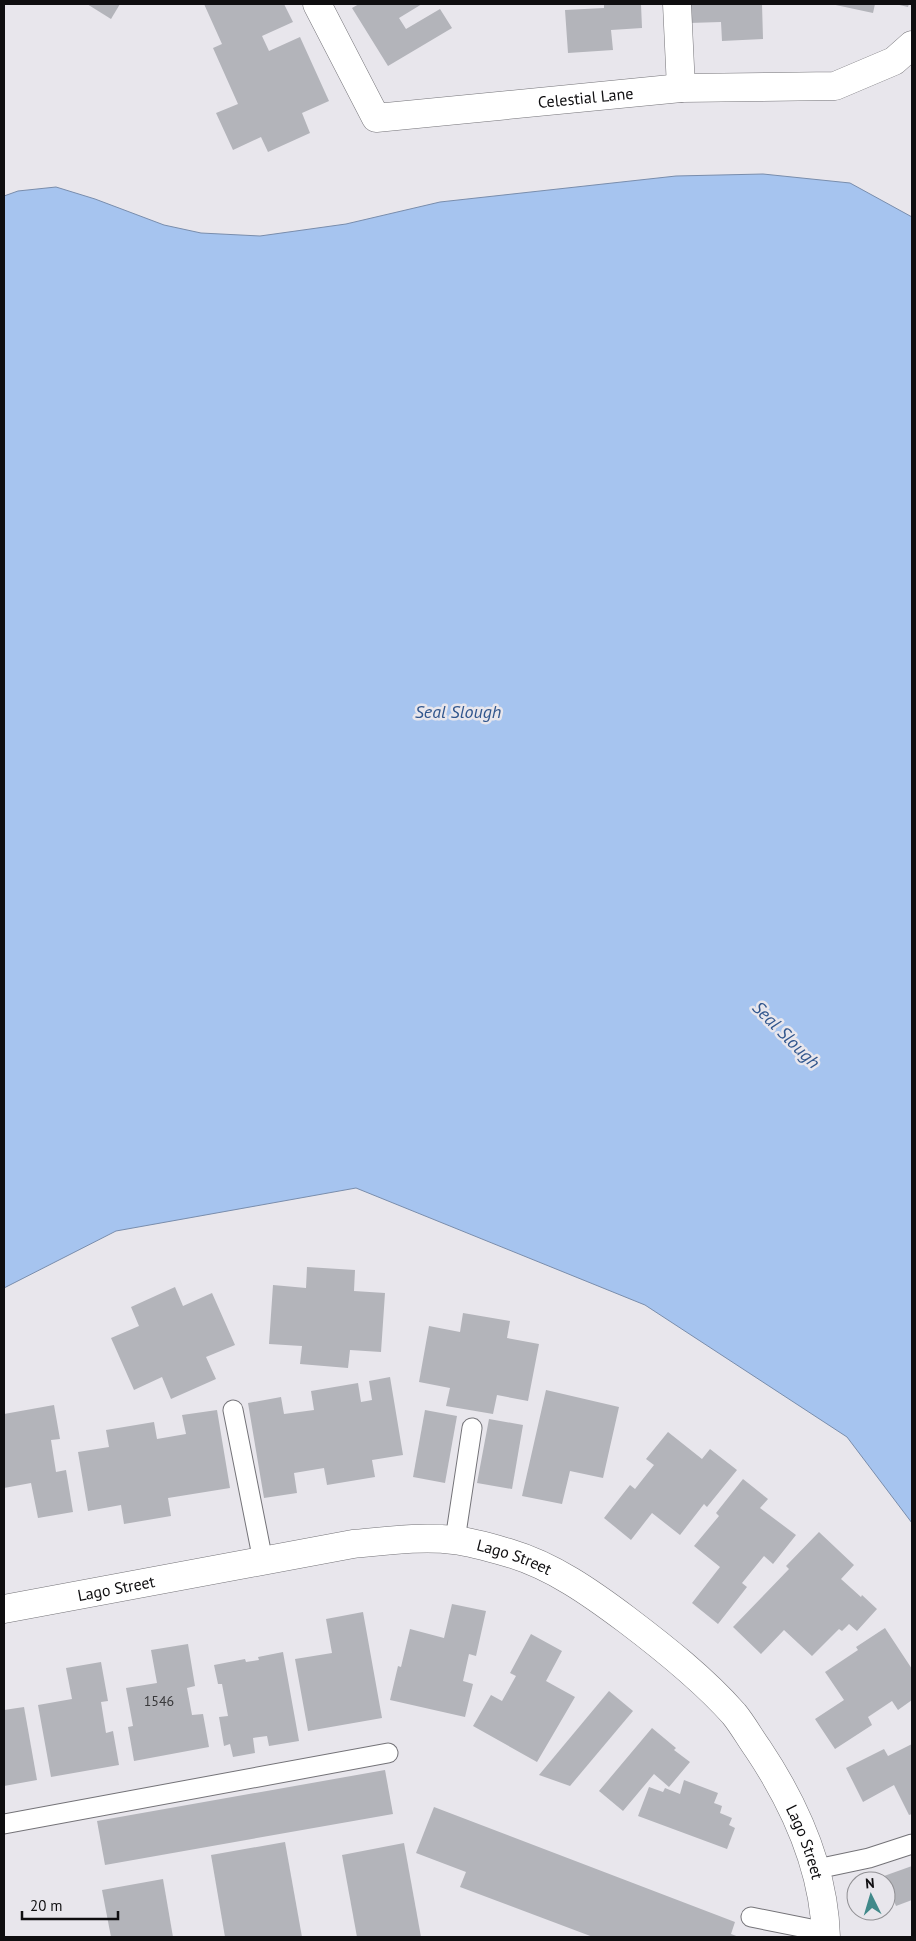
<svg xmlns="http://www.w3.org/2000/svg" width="916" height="1941" font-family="'PT Sans',sans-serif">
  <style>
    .water { fill: #a6c4ef; stroke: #798dac }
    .building { fill: #b3b4ba }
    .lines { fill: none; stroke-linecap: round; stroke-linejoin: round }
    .lane-casing { stroke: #747378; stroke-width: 21 }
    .street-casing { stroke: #747378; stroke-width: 29 }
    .lane { stroke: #fff; stroke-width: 19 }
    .street { stroke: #fff; stroke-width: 28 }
    .labels { text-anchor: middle; stroke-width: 5; stroke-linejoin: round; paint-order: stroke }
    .number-label { font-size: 14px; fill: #38383a }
    .street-label { font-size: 16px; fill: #0f0e10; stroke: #e8e6ec }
    .water-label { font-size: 18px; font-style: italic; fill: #31568d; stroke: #e8e6ec }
  </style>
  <rect width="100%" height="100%" fill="#e8e6ec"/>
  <path class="water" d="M 763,174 L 850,183 L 912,217 L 912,1523 L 847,1437 L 645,1305 L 356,1188 L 116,1231 L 4,1288 L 4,196 L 18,191 L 56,187 L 95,199 L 164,225 L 201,233 L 260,236 L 346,224 L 440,202 L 676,176 Z"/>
  <g class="building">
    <path d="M 87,4 L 120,4 L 111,19 Z"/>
    <path d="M 204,4 L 284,4 L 293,22 L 262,36 L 269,51 L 300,37 L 329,101 L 302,113 L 310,133 L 268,152 L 261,137 L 233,150 L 216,113 L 238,104 L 213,48 L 222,44 Z"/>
    <path d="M 359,4 L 422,4 L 399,18 L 406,29 L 440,9 L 452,28 L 388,66 L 352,8 Z"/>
    <path d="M 604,4 L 641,4 L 642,28 L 611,30 L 613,50 L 568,53 L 565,10 L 604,8 Z"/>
    <path d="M 688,4 L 762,4 L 763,39 L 722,41 L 721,22 L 689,23 Z"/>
    <path d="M 831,4 L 875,4 L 873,13 Z"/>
    <path d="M 895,4 L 909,4 L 908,7 Z"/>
    <path d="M 307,1267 L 355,1270 L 354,1291 L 385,1293 L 381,1352 L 350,1350 L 348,1368 L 300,1364 L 302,1346 L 269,1344 L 273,1285 L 306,1288 Z"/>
    <path d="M 175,1287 L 183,1306 L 212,1293 L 235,1345 L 206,1357 L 216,1379 L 171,1399 L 162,1377 L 134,1390 L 111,1338 L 139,1326 L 131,1307 Z"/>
    <path d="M 463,1313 L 510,1321 L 507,1338 L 539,1344 L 528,1401 L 497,1395 L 493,1414 L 446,1406 L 450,1388 L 419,1382 L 429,1326 L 460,1332 Z"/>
    <path d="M 390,1377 L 403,1455 L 372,1460 L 375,1477 L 327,1485 L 324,1468 L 294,1473 L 297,1493 L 264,1498 L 248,1403 L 281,1397 L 284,1414 L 314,1410 L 311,1391 L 358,1383 L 361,1402 L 372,1400 L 369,1381 Z"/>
    <path d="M 546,1390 L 619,1407 L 603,1478 L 570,1471 L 562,1504 L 522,1496 Z"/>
    <path d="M 54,1405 L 60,1439 L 51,1440 L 56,1472 L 66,1470 L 73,1512 L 38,1518 L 31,1483 L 4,1488 L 4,1414 Z"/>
    <path d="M 217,1410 L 230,1488 L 168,1498 L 171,1516 L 124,1524 L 121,1505 L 88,1511 L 78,1452 L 109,1447 L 106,1430 L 154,1422 L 157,1439 L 186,1434 L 182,1415 Z"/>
    <path d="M 425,1410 L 457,1416 L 445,1483 L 413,1477 Z"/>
    <path d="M 489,1419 L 523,1425 L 512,1489 L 477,1483 Z"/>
    <path d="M 668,1432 L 702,1459 L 710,1449 L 737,1470 L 707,1507 L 704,1504 L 680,1535 L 652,1513 L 631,1540 L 604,1518 L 630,1485 L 635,1489 L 654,1465 L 646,1459 Z"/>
    <path d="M 743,1479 L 768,1499 L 760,1508 L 796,1535 L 773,1564 L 764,1556 L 742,1583 L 747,1587 L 718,1624 L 692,1603 L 720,1567 L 694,1546 L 719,1516 L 716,1513 Z"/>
    <path d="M 819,1532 L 854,1565 L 841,1579 L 861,1597 L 862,1595 L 877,1609 L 857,1631 L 849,1624 L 842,1631 L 839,1629 L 812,1656 L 784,1630 L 761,1654 L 733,1627 L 789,1569 L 786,1566 Z"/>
    <path d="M 452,1604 L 486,1611 L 476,1656 L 469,1654 L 463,1681 L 473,1684 L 465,1717 L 390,1700 L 398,1666 L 401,1667 L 410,1629 L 444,1638 Z"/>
    <path d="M 363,1612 L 382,1718 L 308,1731 L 295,1659 L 332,1653 L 326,1619 Z"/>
    <path d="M 885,1628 L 912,1669 L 912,1700 L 898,1710 L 892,1701 L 868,1717 L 872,1725 L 835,1749 L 815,1719 L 844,1700 L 825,1672 L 858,1650 L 856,1647 Z"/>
    <path d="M 531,1634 L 562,1651 L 546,1681 L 575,1697 L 537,1762 L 473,1726 L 491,1695 L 502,1701 L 516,1676 L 510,1673 Z"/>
    <path d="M 188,1644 L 195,1686 L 187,1688 L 192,1715 L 203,1714 L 209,1747 L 134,1761 L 128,1727 L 133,1726 L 126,1688 L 157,1683 L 151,1650 Z"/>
    <path d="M 283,1652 L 299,1741 L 269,1746 L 267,1736 L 253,1738 L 255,1753 L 233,1757 L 230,1744 L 224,1746 L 219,1717 L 228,1716 L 222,1684 L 218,1684 L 214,1665 L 245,1659 L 246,1662 L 259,1660 L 258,1657 Z"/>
    <path d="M 101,1662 L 108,1701 L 101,1702 L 106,1733 L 113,1731 L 119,1765 L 51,1777 L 38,1705 L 72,1699 L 66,1668 Z"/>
    <path d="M 609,1691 L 633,1711 L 570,1786 L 539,1775 Z"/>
    <path d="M 24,1707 L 37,1780 L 4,1786 L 4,1710 Z"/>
    <path d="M 652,1728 L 676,1748 L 674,1750 L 690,1762 L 669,1787 L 654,1774 L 623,1811 L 599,1791 Z"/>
    <path d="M 912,1744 L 912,1814 L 909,1815 L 894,1785 L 863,1802 L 846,1768 L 884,1749 L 888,1756 Z"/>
    <path d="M 385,1770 L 393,1814 L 105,1865 L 97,1821 Z"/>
    <path d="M 684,1780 L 718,1793 L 714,1803 L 722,1806 L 720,1813 L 732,1818 L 729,1825 L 735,1828 L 727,1849 L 638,1816 L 649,1787 L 663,1792 L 665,1788 L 680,1794 Z"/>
    <path d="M 434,1807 L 735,1922 L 731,1934 L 739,1937 L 593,1937 L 460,1887 L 466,1872 L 416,1853 Z"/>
    <path d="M 285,1842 L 302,1937 L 225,1937 L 211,1855 Z"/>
    <path d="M 404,1843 L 421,1937 L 357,1937 L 342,1855 Z"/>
    <path d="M 912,1866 L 912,1900 L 896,1906 L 884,1876 Z"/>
    <path d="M 163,1879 L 173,1937 L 111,1937 L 102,1890 Z"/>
  </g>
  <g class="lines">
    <g class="lane-casing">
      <g id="lane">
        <path d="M 233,1410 L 263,1561"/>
        <path d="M 455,1540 L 472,1428"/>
        <path d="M 4,1824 L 388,1753"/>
        <path d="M 817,1869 L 869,1858 L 912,1844"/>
        <path d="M 751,1917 L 826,1932"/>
      </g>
    </g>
    <g class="street-casing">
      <g id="street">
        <path id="s1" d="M 317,4 L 376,118 L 681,88 L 835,86 L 894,61 L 912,45"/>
        <path d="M 677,4 L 681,88"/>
        <path id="s2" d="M 4,1609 L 353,1544 C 386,1541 421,1536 454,1540 C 472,1542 492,1548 509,1553 C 553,1566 591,1593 627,1620 C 664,1648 703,1679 734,1714 C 743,1725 750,1738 758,1749 C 796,1806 824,1868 826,1937"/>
      </g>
    </g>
    <use href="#lane" class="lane"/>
    <use href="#street" class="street"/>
  </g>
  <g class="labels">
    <g class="number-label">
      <text x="159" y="1706">1546</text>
    </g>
    <g class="street-label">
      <text dy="6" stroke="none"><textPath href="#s1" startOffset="339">Celestial Lane</textPath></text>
      <text dy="6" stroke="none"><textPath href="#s2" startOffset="519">Lago Street</textPath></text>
      <text dy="6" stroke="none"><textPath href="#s2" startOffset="114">Lago Street</textPath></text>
      <text dy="6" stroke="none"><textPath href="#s2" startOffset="939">Lago Street</textPath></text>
    </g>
    <g class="water-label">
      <text x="458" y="718">Seal Slough</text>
      <text transform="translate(786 1035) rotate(45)" y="6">Seal Slough</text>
    </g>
  </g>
  <rect width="916" height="1941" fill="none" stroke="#0f0e10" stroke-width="10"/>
  <g transform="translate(871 1896) rotate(355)"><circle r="24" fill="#e8e6ec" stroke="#919094"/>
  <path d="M0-4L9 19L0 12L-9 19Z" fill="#41898a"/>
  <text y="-8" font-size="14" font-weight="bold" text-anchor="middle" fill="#0f0e10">N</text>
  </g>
  <path d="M22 1911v8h96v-8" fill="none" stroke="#0f0e10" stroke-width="2.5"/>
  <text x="30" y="1911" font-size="15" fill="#0f0e10" stroke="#e8e6ec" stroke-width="4" paint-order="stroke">20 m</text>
</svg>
